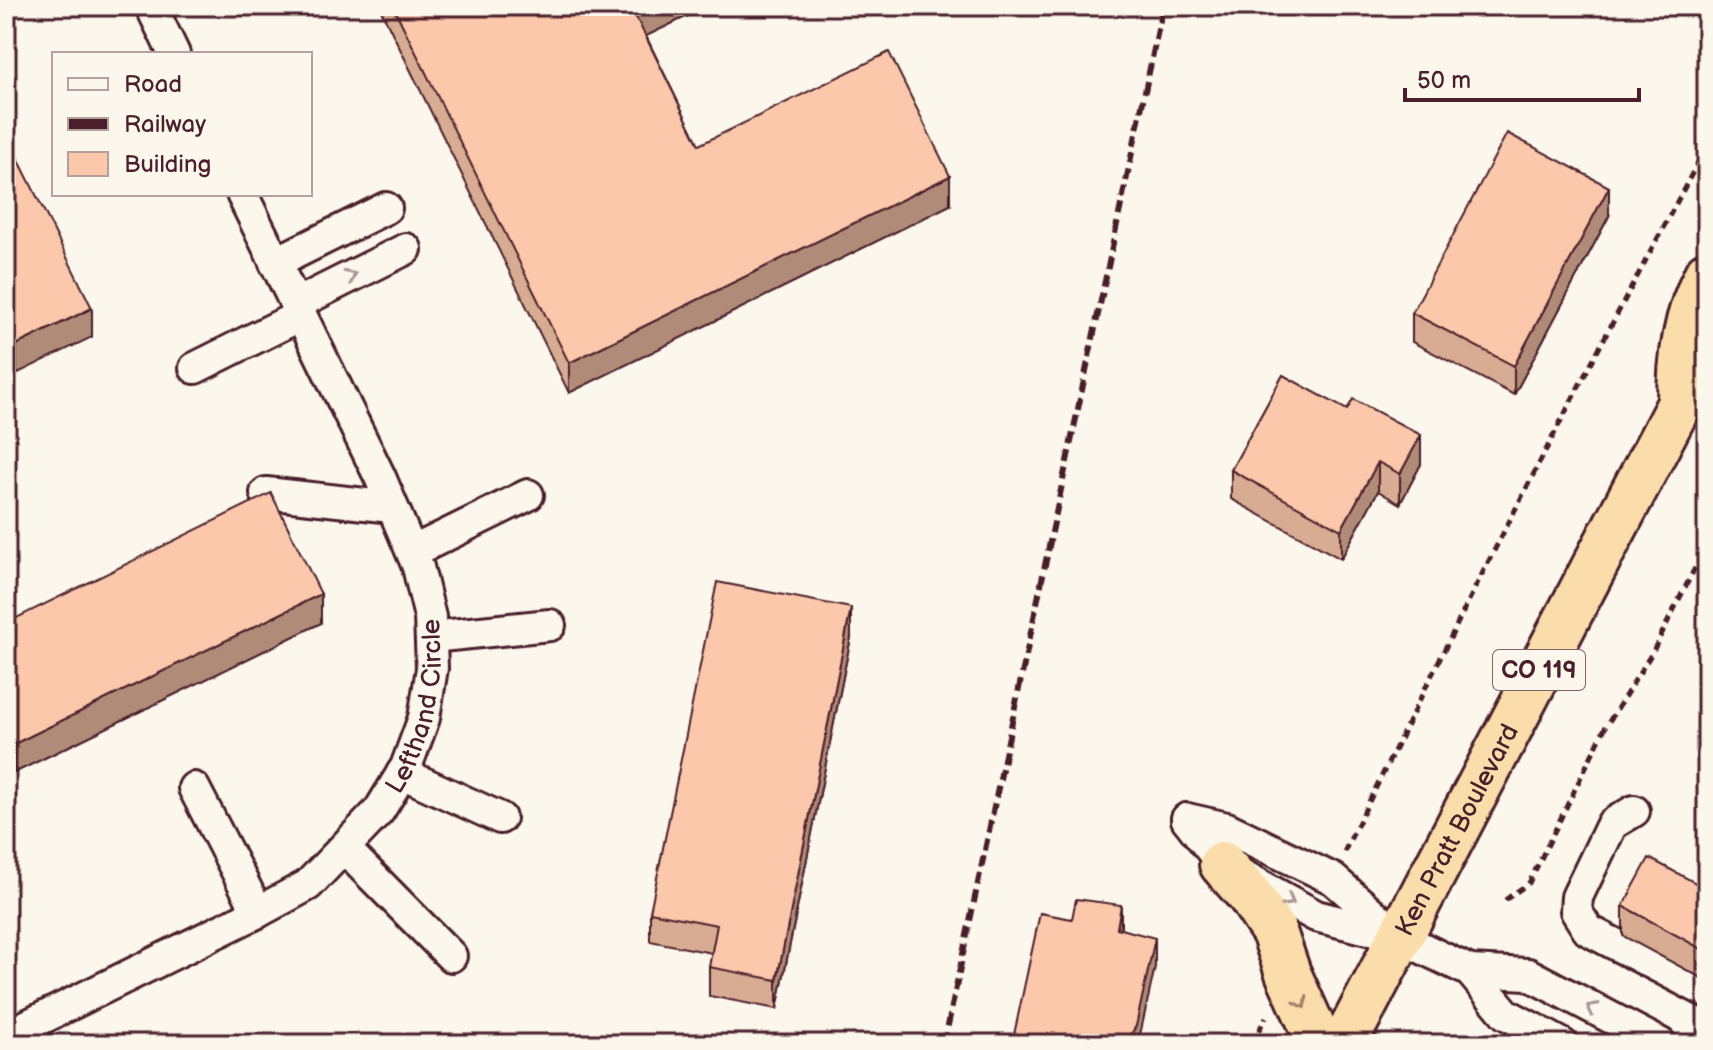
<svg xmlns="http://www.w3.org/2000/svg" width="1713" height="1050" font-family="'Balsamiq Sans',sans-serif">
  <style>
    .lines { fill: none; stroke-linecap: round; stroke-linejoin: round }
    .minor-casing { stroke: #4a1f2b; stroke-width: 36 }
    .highway-casing { stroke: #4a1f2b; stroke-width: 50 }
    .path { stroke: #4a1f2b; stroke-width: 5; stroke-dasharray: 8 6; stroke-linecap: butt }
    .minor { stroke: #fbf7ec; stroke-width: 30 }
    .highway { stroke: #fbddab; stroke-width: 44 }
    .rail { stroke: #4a1f2b; stroke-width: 6; stroke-dasharray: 12 6; stroke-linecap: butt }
    .wall { fill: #d8ac93; stroke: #4a1f2b; stroke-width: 2 }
    .shaded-wall { fill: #b08c78; stroke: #4a1f2b; stroke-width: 2 }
    .building { fill: #fbc8ab; stroke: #4a1f2b; stroke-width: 2 }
    .oneway { stroke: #ab9695 }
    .oneway2 { stroke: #a27e6b }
    .labels { text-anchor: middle; stroke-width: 6; stroke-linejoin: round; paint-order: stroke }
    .shield { fill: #fbf7ec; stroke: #7f6065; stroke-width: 2 }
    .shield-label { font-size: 24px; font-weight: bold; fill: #4a1f2b }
    .street-label { font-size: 26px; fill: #4a1f2b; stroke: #fbf7ec }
  </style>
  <rect width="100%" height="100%" fill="#fbf7ec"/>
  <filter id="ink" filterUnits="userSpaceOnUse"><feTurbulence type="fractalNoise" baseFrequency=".0125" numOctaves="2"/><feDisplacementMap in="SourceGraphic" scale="16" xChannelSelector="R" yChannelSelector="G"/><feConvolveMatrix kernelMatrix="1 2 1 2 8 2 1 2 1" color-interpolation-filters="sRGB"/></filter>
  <g filter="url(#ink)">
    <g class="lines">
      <g class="minor-casing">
        <g id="minor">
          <path d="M 151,6 L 174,54"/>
          <path d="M 275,263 L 386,208"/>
          <path d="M 296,304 L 406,249"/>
          <path d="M 195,368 L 301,315"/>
          <path d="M 266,493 L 392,507"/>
          <path d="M 412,552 L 528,495"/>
          <path d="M 431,637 L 550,625"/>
          <path d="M 402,773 L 500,818"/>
          <path d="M 194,788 L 258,912"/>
          <path d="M 1634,811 L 1612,824 L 1577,897 L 1576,911 L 1588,930 L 1707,992"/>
          <path d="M 1187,819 L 1222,864 L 1316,916 L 1399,937 L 1470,971 L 1528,974 L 1661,1044"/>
          <path d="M 1187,819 L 1227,828 L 1333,879 L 1395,933"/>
          <path d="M 345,849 L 451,956"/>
          <path d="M 1470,971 L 1506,1014 L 1562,1044"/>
          <path id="s1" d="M 6,1036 L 258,912 L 308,885 L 379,811 L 406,767 L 424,718 L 432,668 L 430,617 L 418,567 L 380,477 L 242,194"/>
        </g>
      </g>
      <g class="highway-casing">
        <g id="highway">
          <path d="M 1222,864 L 1250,896 L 1274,932 L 1288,973 L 1320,1044"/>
          <path id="s2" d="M 1344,1044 L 1680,403 C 1680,357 1686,315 1707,274"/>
        </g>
      </g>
      <g class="path">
        <path d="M 1344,852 L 1480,578 L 1580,384 L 1704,151 L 1707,150"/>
        <path d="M 1505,900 L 1529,883 L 1605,728 L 1652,653 L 1707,544"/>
        <path d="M 1252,1044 L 1266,1017"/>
      </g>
      <use href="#minor" class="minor"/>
      <use href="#highway" class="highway"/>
      <path class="rail" d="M 944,1044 L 1163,6"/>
    </g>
    <g class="wall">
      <path d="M 380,6 L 708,6 L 646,36 L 699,145 L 950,205 L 569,393 L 380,8 Z"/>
      <path d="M 1609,216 L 1514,395 L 1412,342 L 1412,313 Z"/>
      <path d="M 1283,375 L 1421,464 L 1400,504 L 1378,491 L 1341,559 L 1231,499 L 1231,470 Z"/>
      <path d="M 6,623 L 321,623 L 14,773 L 6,757 Z"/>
      <path d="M 851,637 L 777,1009 L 709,996 L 709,967 L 712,953 L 650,941 L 650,912 Z"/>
      <path d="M 1707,889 L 1707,981 L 1623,936 L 1623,906 Z"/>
    </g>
    <g class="shaded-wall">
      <path d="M 648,6 L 708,6 L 634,42 L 634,13 Z"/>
      <path d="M 950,176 L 950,205 L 569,393 L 569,363 Z"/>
      <path d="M 1609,187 L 1609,216 L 1514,395 L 1514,366 Z"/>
      <path d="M 92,308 L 92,337 L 6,379 L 6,350 Z"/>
      <path d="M 1421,435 L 1421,464 L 1400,504 L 1400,474 Z"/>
      <path d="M 1378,462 L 1378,491 L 1341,559 L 1341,530 Z"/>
      <path d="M 321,594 L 321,623 L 14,773 L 14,744 Z"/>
      <path d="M 851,608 L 851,637 L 777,1009 L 777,980 Z"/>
      <path d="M 1121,905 L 1121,934 L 1117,928 Z"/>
      <path d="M 1155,938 L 1155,967 L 1138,1044 L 1125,1044 Z"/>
    </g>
    <g class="building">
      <path d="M 393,6 L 648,6 L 634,13 L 699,145 L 889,52 L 950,176 L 569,363 Z"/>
      <path d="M 1507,133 L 1609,187 L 1514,366 L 1412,313 Z"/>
      <path d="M 6,134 L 92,308 L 6,350 Z"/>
      <path d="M 1283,375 L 1347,410 L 1353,399 L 1421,435 L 1400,474 L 1378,462 L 1341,530 L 1231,470 Z"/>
      <path d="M 271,493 L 321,594 L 14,744 L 6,728 L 6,623 Z"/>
      <path d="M 717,582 L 851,608 L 777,980 L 709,967 L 717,925 L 650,912 Z"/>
      <path d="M 1649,858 L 1707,889 L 1707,952 L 1623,906 Z"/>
      <path d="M 1076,899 L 1121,905 L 1117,928 L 1155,938 L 1136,1026 L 1125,1044 L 1012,1044 L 1040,913 L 1072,919 Z"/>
    </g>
    <defs><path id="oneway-chevron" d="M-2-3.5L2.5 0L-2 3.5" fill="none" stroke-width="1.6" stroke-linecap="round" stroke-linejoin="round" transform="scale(2)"/></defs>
    <g class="oneway">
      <use href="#oneway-chevron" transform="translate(351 276) rotate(-26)"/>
      <use href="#oneway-chevron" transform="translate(1289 901) rotate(29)"/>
      <use href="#oneway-chevron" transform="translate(1592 1008) rotate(-152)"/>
    </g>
    <use class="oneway2" href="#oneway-chevron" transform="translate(1302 1003) rotate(66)"/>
  </g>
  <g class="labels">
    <rect class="shield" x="1493" y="650" width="92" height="40" rx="6"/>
    <g class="shield-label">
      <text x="1539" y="678">CO 119</text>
    </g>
    <g class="street-label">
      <text dy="9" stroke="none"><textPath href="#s1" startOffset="554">Lefthand Circle</textPath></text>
      <text dy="9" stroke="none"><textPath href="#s2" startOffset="242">Ken Pratt Boulevard</textPath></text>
    </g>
  </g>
  <rect width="1713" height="1050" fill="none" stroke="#fbf7ec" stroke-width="32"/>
  <rect x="16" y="16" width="1681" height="1018" fill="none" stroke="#4a1f2b" stroke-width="3" filter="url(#ink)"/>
  <rect x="52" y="52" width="260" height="144" fill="#fbf7ec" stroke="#b4a19f" stroke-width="2"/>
  <rect x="68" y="78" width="40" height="12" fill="#fbf7ec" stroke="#b4a19f" stroke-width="2"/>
  <text x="124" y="92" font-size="24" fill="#4a1f2b">Road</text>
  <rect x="68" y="118" width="40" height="12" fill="#4a1f2b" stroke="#b4a19f" stroke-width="2"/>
  <text x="124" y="132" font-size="24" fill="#4a1f2b">Railway</text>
  <rect x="68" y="152" width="40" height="24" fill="#fbc8ab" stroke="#b4a19f" stroke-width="2"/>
  <text x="124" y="172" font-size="24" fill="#4a1f2b">Building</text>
  <path d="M1405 88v12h234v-12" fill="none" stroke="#4a1f2b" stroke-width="4"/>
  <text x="1417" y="88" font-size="24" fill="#4a1f2b" stroke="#fbf7ec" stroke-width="6" paint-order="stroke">50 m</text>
</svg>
